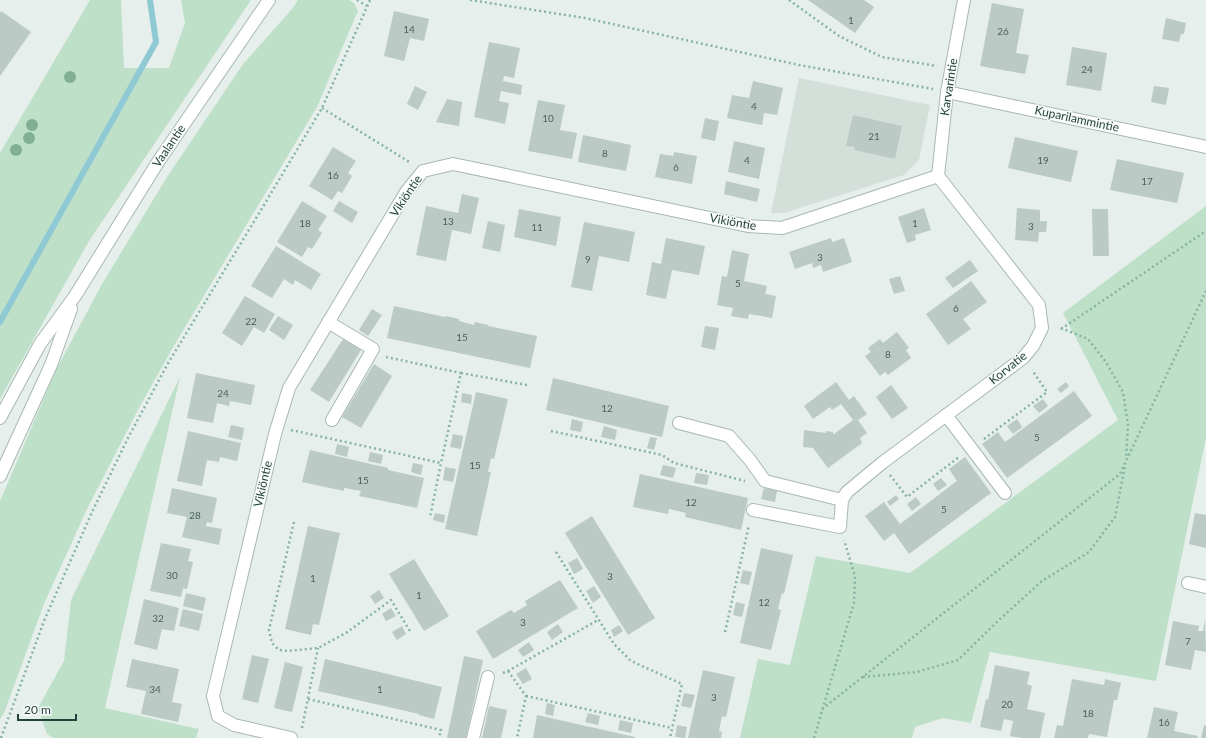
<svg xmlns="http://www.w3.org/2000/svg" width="1206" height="738" font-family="Lato,sans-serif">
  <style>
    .built { fill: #d4dfda }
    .green { fill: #bfe0c8 }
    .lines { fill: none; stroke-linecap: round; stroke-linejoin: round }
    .stream { stroke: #8ec9d4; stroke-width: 6 }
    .building { fill: #bbcac4 }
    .minor-casing { stroke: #a8b8b2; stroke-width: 14 }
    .path { stroke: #86b3a5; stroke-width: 2.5; stroke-dasharray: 2 3; stroke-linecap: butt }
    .minor { stroke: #fff; stroke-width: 12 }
    .tree { fill: #80af93 }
    .labels { text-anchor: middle; stroke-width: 3; stroke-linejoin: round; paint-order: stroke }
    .number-label { font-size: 10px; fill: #4a645c }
    .street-label { font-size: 12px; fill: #24423a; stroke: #f7fbf9 }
  </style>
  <rect width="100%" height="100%" fill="#e6efeb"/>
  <path class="built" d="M 799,78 L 930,105 L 919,160 L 904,175 L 784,213 L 771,213 Z"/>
  <g class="green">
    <path d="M 90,0 L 121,0 L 124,68 L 169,68 L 185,23 L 181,0 L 251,0 L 89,241 L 0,399 L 0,153 Z"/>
    <path d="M 298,0 L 349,0 L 354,3 L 358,11 L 317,107 L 172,349 L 139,408 L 86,511 L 44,604 L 4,713 L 0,719 L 0,501 L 57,368 L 102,284 L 167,177 L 243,64 L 292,9 Z"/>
    <path d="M 1206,206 L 1206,438 L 1156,681 L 990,652 L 971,723 L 943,718 L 915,727 L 912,738 L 740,738 L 758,659 L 790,665 L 816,556 L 910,573 L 1118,420 L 1063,313 Z"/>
    <path d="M 180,377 L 105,708 L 199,729 L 196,738 L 53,738 L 47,734 L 38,708 L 64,661 L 71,600 Z"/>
  </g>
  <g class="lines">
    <path class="stream" d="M 0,322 L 156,42 L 150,0"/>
  </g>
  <g class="building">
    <path d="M 808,0 L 864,0 L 874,7 L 855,33 Z"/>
    <path d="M 992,3 L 1024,9 L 1016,53 L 1029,55 L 1025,74 L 980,66 Z"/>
    <path d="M 1,11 L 31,32 L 0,76 L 0,13 Z"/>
    <path d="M 394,11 L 429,19 L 424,41 L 410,38 L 404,61 L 384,56 Z"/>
    <path d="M 1166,18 L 1186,23 L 1184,34 L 1181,34 L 1179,42 L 1162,39 Z"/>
    <path d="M 489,42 L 520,48 L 514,78 L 504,76 L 503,81 L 522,85 L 521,95 L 501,91 L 499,101 L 509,103 L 505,124 L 474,117 Z"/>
    <path d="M 1072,47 L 1107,53 L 1101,91 L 1066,85 Z"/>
    <path d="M 753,81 L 783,88 L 777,115 L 764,113 L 762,125 L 727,118 L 732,95 L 749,98 Z"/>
    <path d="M 415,86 L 427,92 L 418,110 L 407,104 Z"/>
    <path d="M 1154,86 L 1169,88 L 1166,105 L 1151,102 Z"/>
    <path d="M 447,99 L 462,102 L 459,126 L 436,122 Z"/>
    <path d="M 538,100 L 565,105 L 560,130 L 577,133 L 572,159 L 528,151 Z"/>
    <path d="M 853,115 L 902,126 L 895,159 L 854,150 L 855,147 L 846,146 Z"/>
    <path d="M 705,118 L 719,121 L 715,141 L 701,138 Z"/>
    <path d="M 583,135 L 631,145 L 626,171 L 578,162 Z"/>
    <path d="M 1015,137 L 1078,151 L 1071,182 L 1008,168 Z"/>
    <path d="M 734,141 L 765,148 L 759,179 L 728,172 Z"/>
    <path d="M 333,147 L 356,161 L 348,173 L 352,176 L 342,193 L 338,191 L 332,200 L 309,186 Z"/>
    <path d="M 674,152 L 697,156 L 692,184 L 655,177 L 660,154 L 673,156 Z"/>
    <path d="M 1117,159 L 1184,173 L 1177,203 L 1110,190 Z"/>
    <path d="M 726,181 L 760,189 L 757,202 L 724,194 Z"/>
    <path d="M 462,194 L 479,198 L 471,234 L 452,230 L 446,261 L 416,255 L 426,206 L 458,213 Z"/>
    <path d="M 302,201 L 327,216 L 318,230 L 322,233 L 312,249 L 308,247 L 302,257 L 277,242 Z"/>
    <path d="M 339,201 L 358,212 L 352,223 L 333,211 Z"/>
    <path d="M 924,208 L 931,230 L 915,235 L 916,240 L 907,243 L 898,217 Z"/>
    <path d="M 1017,208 L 1040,210 L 1040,221 L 1047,221 L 1046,232 L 1039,232 L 1038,242 L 1015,240 Z"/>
    <path d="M 519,209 L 561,217 L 556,246 L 514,237 Z"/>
    <path d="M 1092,209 L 1108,209 L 1109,256 L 1093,256 Z"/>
    <path d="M 488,221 L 505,225 L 500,252 L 482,248 Z"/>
    <path d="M 584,222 L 635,232 L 629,262 L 599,256 L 592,291 L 571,287 Z"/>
    <path d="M 666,238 L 705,246 L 699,275 L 672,270 L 666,299 L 646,295 L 652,262 L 661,264 Z"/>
    <path d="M 831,238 L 832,242 L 844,238 L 852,262 L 823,272 L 821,265 L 813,268 L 812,263 L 795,269 L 789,252 Z"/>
    <path d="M 276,246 L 321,274 L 311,290 L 295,280 L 293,285 L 284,279 L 272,298 L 251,286 Z"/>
    <path d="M 732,250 L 749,254 L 744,281 L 767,286 L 765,294 L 776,296 L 772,318 L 749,314 L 748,319 L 731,316 L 733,308 L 717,305 L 722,276 L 727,277 Z"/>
    <path d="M 970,260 L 978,271 L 953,288 L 945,278 Z"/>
    <path d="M 900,276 L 905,291 L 894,294 L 889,279 Z"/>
    <path d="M 971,281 L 987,302 L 963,319 L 971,329 L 948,345 L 926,314 Z"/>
    <path d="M 245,296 L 275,314 L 264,333 L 254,327 L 242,346 L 222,333 Z"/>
    <path d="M 394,306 L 445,317 L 446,316 L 459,319 L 459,321 L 474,325 L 475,322 L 488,325 L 488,326 L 537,336 L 530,368 L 387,338 Z"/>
    <path d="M 372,309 L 382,315 L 368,336 L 359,330 Z"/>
    <path d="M 278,316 L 293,325 L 284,340 L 269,330 Z"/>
    <path d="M 705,326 L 719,328 L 715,350 L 701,347 Z"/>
    <path d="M 897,332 L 909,348 L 906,350 L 911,358 L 888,375 L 885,372 L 880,376 L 865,356 L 871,352 L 868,348 L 880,339 L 883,343 Z"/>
    <path d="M 343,339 L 361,350 L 329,402 L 310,390 Z"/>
    <path d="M 374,364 L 392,376 L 361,428 L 342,417 Z"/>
    <path d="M 196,373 L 255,385 L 251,405 L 230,401 L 229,406 L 217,403 L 213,423 L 187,418 Z"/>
    <path d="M 553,378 L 669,406 L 662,437 L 546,410 Z"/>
    <path d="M 836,382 L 849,400 L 854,396 L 867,414 L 858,420 L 867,433 L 860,438 L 862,443 L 828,468 L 813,448 L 803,447 L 804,430 L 826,433 L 826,431 L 833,432 L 833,434 L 834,434 L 853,420 L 841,404 L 832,410 L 830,407 L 813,419 L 804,406 Z"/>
    <path d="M 1066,382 L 1069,386 L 1061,393 L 1057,389 Z"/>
    <path d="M 891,385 L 908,408 L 892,419 L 876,397 Z"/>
    <path d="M 1074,391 L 1092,416 L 1007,478 L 982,444 L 998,432 L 1005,442 Z"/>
    <path d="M 476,392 L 508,399 L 494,459 L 491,458 L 488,472 L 491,472 L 477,536 L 445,529 Z"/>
    <path d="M 462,393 L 472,395 L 471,404 L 461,402 Z"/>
    <path d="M 1043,399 L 1048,406 L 1039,413 L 1033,406 Z"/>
    <path d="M 572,419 L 583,422 L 581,432 L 570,430 Z"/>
    <path d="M 1017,419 L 1022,427 L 1013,434 L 1007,426 Z"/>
    <path d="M 231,425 L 244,428 L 242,440 L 228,437 Z"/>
    <path d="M 604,426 L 617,430 L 615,440 L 601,437 Z"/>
    <path d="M 188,431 L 241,443 L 237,461 L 220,457 L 219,462 L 207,460 L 202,486 L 177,481 Z"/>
    <path d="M 453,434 L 463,436 L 461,449 L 450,447 Z"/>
    <path d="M 650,437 L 657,438 L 654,450 L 647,448 Z"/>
    <path d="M 337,444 L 349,447 L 347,457 L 335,454 Z"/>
    <path d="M 310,450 L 388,468 L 388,470 L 424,478 L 417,508 L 359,496 L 361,491 L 344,488 L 344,491 L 302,482 Z"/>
    <path d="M 370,452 L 383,455 L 381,464 L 368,461 Z"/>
    <path d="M 965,457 L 991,493 L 909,554 L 894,533 L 884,541 L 865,516 L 884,502 L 900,524 L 957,481 L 949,469 Z"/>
    <path d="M 413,463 L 423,465 L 421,475 L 411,472 Z"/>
    <path d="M 663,465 L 676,468 L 673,478 L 660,475 Z"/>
    <path d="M 445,467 L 456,469 L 453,482 L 443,480 Z"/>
    <path d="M 696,473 L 709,475 L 707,485 L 694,483 Z"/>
    <path d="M 640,474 L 748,498 L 741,530 L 685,517 L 686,513 L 669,509 L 668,514 L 633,507 Z"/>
    <path d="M 941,478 L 947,485 L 938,491 L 933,484 Z"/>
    <path d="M 172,488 L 217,498 L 212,523 L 207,522 L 206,526 L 222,529 L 219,545 L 182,537 L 187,517 L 167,513 Z"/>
    <path d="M 764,488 L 777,491 L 775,502 L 761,499 Z"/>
    <path d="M 896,495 L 899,499 L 890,506 L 887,502 Z"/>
    <path d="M 916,497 L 921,504 L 912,511 L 907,504 Z"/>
    <path d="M 435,513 L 445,515 L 444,523 L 433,520 Z"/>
    <path d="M 1195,513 L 1206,515 L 1206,548 L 1189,544 Z"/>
    <path d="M 592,516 L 655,618 L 628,635 L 565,533 Z"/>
    <path d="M 308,526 L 340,533 L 319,625 L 313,624 L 311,635 L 285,629 Z"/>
    <path d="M 161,543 L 191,549 L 188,561 L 193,562 L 187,589 L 183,588 L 181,597 L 150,591 Z"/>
    <path d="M 761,548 L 793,555 L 784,594 L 782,593 L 778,609 L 781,610 L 771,650 L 740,643 Z"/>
    <path d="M 577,558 L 583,569 L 574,574 L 568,563 Z"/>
    <path d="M 414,559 L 449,616 L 424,631 L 389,574 Z"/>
    <path d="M 743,570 L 752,572 L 749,585 L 740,583 Z"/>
    <path d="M 560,580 L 578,608 L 493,659 L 476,631 L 511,610 L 514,613 L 527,605 L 525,601 Z"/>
    <path d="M 594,586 L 601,597 L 593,603 L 586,591 Z"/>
    <path d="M 379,590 L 384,598 L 375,604 L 370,596 Z"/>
    <path d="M 186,593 L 206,598 L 203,611 L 183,606 Z"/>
    <path d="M 144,599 L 179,608 L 174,631 L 162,629 L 157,650 L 134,644 Z"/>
    <path d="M 736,602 L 745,604 L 742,617 L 733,615 Z"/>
    <path d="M 391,608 L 396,616 L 386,621 L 382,614 Z"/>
    <path d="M 183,609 L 203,614 L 199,631 L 179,626 Z"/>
    <path d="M 1205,619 L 1206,652 L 1195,650 L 1191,670 L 1165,665 L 1173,621 L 1199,626 L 1198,631 L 1203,631 Z"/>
    <path d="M 558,624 L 563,632 L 552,640 L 547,632 Z"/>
    <path d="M 619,625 L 623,631 L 614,637 L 611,630 Z"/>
    <path d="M 402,626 L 406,634 L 397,640 L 392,632 Z"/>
    <path d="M 529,642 L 534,650 L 523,657 L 518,650 Z"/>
    <path d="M 252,655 L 269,659 L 258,703 L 242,699 Z"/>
    <path d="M 464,656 L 483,660 L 466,738 L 447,738 Z"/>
    <path d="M 132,659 L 179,669 L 172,702 L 182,704 L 178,722 L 141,714 L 146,691 L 126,687 Z"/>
    <path d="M 325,659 L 442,687 L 434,719 L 419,715 L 419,714 L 318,691 Z"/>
    <path d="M 285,662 L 303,667 L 292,712 L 274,708 Z"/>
    <path d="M 995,665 L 1030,672 L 1027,684 L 1032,686 L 1027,709 L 1045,713 L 1040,738 L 1021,738 L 1010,736 L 1013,721 L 1004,719 L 1001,731 L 980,727 L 986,699 L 988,700 Z"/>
    <path d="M 526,668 L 532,679 L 523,684 L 516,674 Z"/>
    <path d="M 703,670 L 735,677 L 726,717 L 722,716 L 719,731 L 722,732 L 721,738 L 688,738 Z"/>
    <path d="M 1072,679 L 1104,685 L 1105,679 L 1121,683 L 1117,700 L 1114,700 L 1107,737 L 1089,734 L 1088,738 L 1054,738 L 1057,725 L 1063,726 Z"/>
    <path d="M 684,693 L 695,695 L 691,708 L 681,706 Z"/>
    <path d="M 547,703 L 555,705 L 553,716 L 545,714 Z"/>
    <path d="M 489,706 L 507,710 L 501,738 L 482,738 Z"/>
    <path d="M 1154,707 L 1178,712 L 1174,731 L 1198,736 L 1197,738 L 1147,738 Z"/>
    <path d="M 588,713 L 600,716 L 598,725 L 585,722 Z"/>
    <path d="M 537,715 L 635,737 L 635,738 L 533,738 Z"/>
    <path d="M 620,720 L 633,723 L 631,733 L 618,730 Z"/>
    <path d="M 677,725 L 687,727 L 685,738 L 675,737 Z"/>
    <path d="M 1204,725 L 1206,726 L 1206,738 L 1201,738 Z"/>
  </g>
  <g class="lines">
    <g class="minor-casing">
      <g id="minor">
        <path d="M 947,92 L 1206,147"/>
        <path d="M 938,176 L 947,92 L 964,0"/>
        <path d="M 328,322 L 373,349 L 332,420"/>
        <path d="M 946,415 L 1005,493"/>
        <path d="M 0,418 L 40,344 L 75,296 L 158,162 L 269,0"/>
        <path d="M 679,423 L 729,436 L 750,460 L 765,481 L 842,500"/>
        <path d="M 0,476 L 51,365 L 71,309"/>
        <path d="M 753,510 L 840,527 L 842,500 L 847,492 L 882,463 L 1023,358 L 1033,346 L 1042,328 L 1039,305 L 938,176"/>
        <path d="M 1188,583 L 1206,587"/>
        <path d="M 291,738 L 234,725 L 218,716 L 213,696 L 275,434 L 289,388 L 406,192 L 423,171 L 453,164 L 748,226 L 782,228 L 938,176"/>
        <path d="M 473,738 L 488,677"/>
      </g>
    </g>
    <g class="path">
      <path d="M 357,0 L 367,6"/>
      <path d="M 470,0 L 585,18 L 799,65 L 933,89"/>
      <path d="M 789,0 L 839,36 L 882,57 L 937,66"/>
      <path d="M 322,108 L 411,163"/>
      <path d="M 1061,328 L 1088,339 L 1106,362 L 1123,392 L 1128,425 L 1126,459"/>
      <path d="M 1061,329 L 1206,231"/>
      <path d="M 386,357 L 461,373 L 441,463"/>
      <path d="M 461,373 L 527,385"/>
      <path d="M 291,430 L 441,463 L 430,517"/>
      <path d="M 551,431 L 662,455 L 674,463 L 745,481"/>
      <path d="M 984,439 L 1047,392 L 1032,370"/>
      <path d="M 890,475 L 907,497 L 959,457"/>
      <path d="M 294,522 L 269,630 L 272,643 L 279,650 L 288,651 L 318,648 L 346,633 L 391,600 L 410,631"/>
      <path d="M 556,552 L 614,644 L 631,661 L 682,684 L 670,738"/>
      <path d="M 725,632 L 749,525"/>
      <path d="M 508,671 L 526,696 L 517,738"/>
      <path d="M 503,673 L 508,671 L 598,620"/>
      <path d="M 863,677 L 917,672 L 958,660 L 1001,618 L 1042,581 L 1089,552 L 1115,517 L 1125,466"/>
      <path d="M 526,696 L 672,728"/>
      <path d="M 308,699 L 441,730 L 439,738"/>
      <path d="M 822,709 L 1120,474 L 1206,291"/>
      <path d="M 302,728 L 318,648"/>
      <path d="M 1,738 L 44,621 L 92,512 L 128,438 L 167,365 L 261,210 L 322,108 L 370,0"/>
      <path d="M 814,738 L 854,603 L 855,576 L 844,540"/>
    </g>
    <use href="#minor" class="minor"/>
  </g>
  <g class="tree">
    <circle cx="70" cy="77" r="6"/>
    <circle cx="32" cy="125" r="6"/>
    <circle cx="29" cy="138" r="6"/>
    <circle cx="16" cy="150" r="6"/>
  </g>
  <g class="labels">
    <g class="number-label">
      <text x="851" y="24">1</text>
      <text x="409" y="33">14</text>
      <text x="1003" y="35">26</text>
      <text x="1087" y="73">24</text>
      <text x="754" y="110">4</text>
      <text x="548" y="122">10</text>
      <text x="874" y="140">21</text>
      <text x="605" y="157">8</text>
      <text x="747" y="164">4</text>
      <text x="1043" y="164">19</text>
      <text x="676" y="171">6</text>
      <text x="333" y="179">16</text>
      <text x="1147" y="185">17</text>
      <text x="448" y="225">13</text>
      <text x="305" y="227">18</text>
      <text x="915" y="227">1</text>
      <text x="1031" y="230">3</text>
      <text x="537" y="231">11</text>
      <text x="820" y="261">3</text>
      <text x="588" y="263">9</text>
      <text x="738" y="287">5</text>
      <text x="956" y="312">6</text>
      <text x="251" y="325">22</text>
      <text x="462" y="341">15</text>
      <text x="888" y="358">8</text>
      <text x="223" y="397">24</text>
      <text x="607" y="412">12</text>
      <text x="1037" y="441">5</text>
      <text x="475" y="469">15</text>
      <text x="363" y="484">15</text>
      <text x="691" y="506">12</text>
      <text x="944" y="513">5</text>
      <text x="195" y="519">28</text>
      <text x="172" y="579">30</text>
      <text x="610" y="580">3</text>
      <text x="313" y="582">1</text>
      <text x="419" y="599">1</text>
      <text x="764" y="606">12</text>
      <text x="158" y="622">32</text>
      <text x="523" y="626">3</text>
      <text x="1188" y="645">7</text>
      <text x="155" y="693">34</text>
      <text x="380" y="693">1</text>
      <text x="714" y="701">3</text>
      <text x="1007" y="708">20</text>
      <text x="1088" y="717">18</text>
      <text x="1164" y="726">16</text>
    </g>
    <g class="street-label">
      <text transform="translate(949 87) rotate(-81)" y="4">Karvarintie</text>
      <text transform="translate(1077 119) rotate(12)" y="4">Kuparilammintie</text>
      <text transform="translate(169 146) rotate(-56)" y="4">Vaalantie</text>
      <text transform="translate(406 196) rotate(-56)" y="4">Vikiöntie</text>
      <text transform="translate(733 222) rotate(10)" y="4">Vikiöntie</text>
      <text transform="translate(1008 368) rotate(-39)" y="4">Korvatie</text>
      <text transform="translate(263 484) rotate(-77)" y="4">Vikiöntie</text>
    </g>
  </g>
  <path d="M18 714v6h58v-6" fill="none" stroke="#24423a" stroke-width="2"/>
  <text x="24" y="714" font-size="12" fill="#24423a" stroke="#f7fbf9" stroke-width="3" paint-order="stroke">20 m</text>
</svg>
